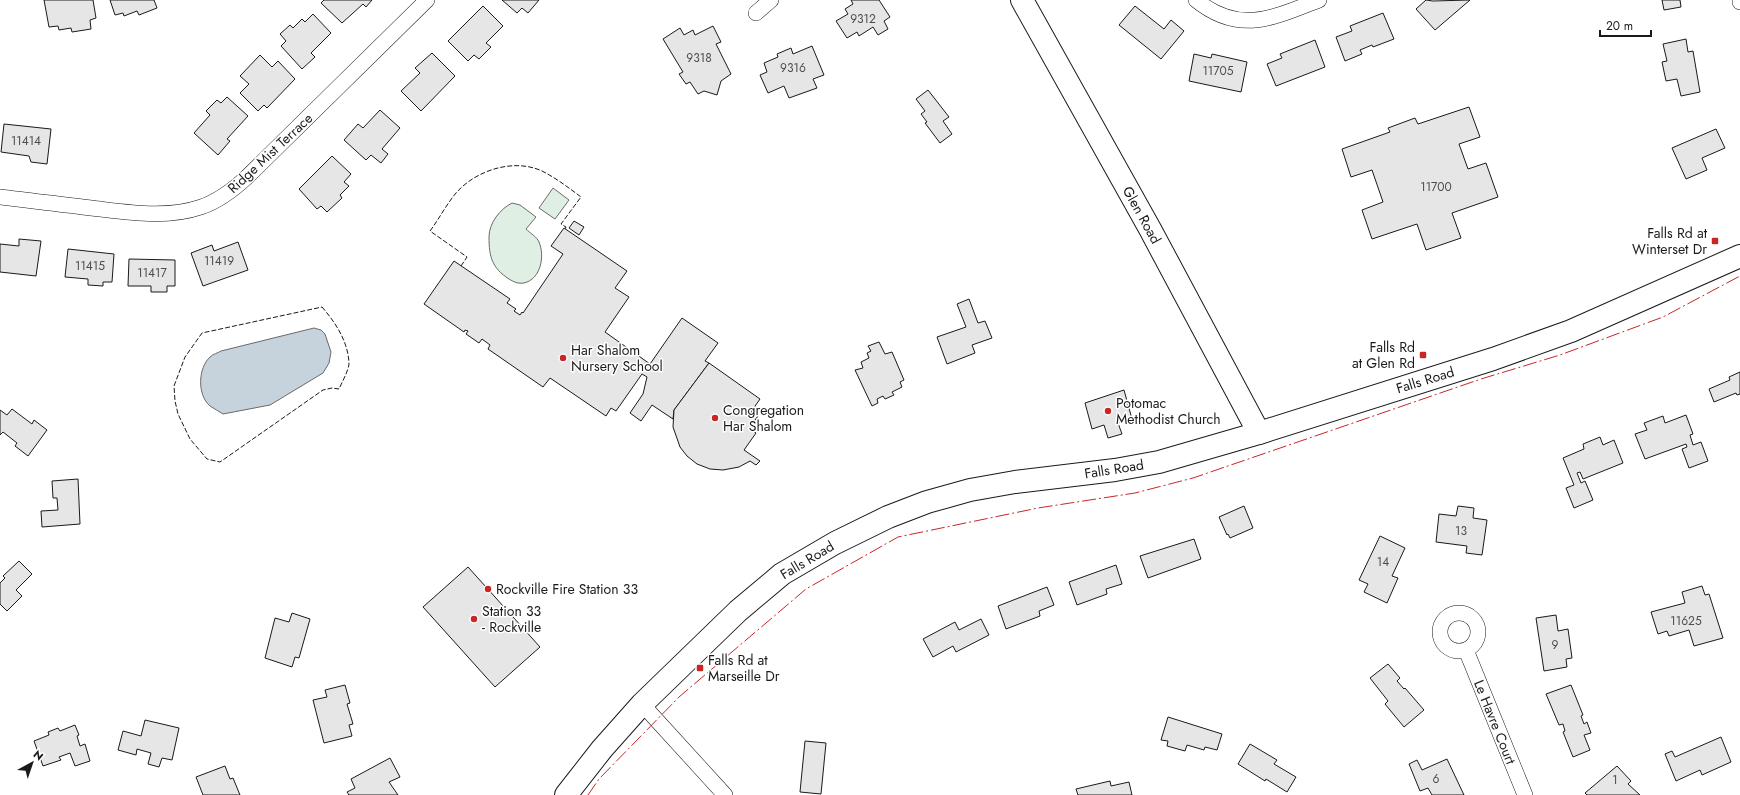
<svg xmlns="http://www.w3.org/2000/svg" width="1740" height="795" font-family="Jost,sans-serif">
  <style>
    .green { fill: #e0efe3; stroke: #6a6a6a }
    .water { fill: #c6d2dc; stroke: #6a6a6a }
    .building { fill: #e6e6e6; stroke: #1a1a1a }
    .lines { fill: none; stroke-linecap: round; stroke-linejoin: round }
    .minor-casing { stroke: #1a1a1a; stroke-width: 16 }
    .secondary-casing { stroke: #1a1a1a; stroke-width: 24 }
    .primary-casing { stroke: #1a1a1a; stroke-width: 24 }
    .minor { stroke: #fff; stroke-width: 15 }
    .secondary { stroke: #fff; stroke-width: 22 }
    .primary { stroke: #fff; stroke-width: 22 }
    .fence { stroke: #1a1a1a; stroke-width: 1; stroke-dasharray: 5 2; stroke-linecap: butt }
    .power { stroke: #c62828; stroke-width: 1; stroke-dasharray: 14 3 2 3; stroke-linecap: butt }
    .poi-dot { fill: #c62828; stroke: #fff; stroke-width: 1.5 }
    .labels { text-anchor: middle; stroke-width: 3; stroke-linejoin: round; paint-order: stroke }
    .number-label { font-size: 12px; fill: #4d4d4d }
    .street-label { font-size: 14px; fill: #1a1a1a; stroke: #fff }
    .poi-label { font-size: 14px; fill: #1a1a1a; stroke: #fff; text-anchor: start }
  </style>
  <rect width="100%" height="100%" fill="#fff"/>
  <g class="green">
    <path d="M 553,188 L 569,200 L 555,219 L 539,208 Z"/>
    <path d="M 512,203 L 520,205 L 536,217 L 526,229 C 530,233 537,237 539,242 C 545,256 541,279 524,283 C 518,284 514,282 509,279 C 492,268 489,257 489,237 C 489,223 500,209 512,203 Z"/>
  </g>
  <path class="water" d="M 314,328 L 321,330 L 325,334 L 331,352 L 329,363 L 323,373 L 270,405 L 223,414 C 219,411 214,409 210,406 C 197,395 198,368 210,357 C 213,354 218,353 221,351 Z"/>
  <g class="building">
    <path d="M 44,0 L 93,0 L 96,18 L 90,20 L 91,29 L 72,32 L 71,28 L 59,30 L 58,26 L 49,27 Z"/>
    <path d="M 110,0 L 154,0 L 157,8 L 139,15 L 137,11 L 124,16 L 123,13 L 115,15 Z"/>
    <path d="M 324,0 L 372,0 L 366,7 L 363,4 L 342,23 L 321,3 Z"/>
    <path d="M 502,0 L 539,0 L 528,13 L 522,8 L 517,13 Z"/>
    <path d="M 851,0 L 879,0 L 890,17 L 884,21 L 888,29 L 878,35 L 873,27 L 859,36 L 857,32 L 847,38 L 836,21 L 848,14 L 845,9 L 853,4 Z"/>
    <path d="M 1426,0 L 1433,1 L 1470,0 L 1435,30 L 1416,9 Z"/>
    <path d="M 1662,0 L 1680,0 L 1681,7 L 1664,10 Z"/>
    <path d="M 483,6 L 503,26 L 486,43 L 491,47 L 479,59 L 474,55 L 468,61 L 448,41 Z"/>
    <path d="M 1135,6 L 1164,29 L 1171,20 L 1184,31 L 1161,59 L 1119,25 Z"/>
    <path d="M 1383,13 L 1394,39 L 1373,47 L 1372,45 L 1360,50 L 1362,54 L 1345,61 L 1336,37 L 1352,31 L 1350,26 Z"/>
    <path d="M 313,14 L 331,33 L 311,53 L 315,57 L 302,69 L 281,46 L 286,41 L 280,34 L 290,25 L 293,28 L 302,19 L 305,22 Z"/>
    <path d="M 713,26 L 721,42 L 716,44 L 731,74 L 721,81 L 717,95 L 704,91 L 698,94 L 690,82 L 686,84 L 679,74 L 683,72 L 663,39 L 680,28 L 684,35 L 693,30 L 695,35 Z"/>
    <path d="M 1686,39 L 1688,52 L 1693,51 L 1700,92 L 1681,96 L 1677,79 L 1666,81 L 1662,62 L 1667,61 L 1663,44 Z"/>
    <path d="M 1315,40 L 1325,67 L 1276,86 L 1267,64 L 1282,58 L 1280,54 Z"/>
    <path d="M 812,46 L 824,75 L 813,79 L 817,88 L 789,98 L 784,86 L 768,93 L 760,75 L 767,72 L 764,63 L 778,57 L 777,54 L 791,48 L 793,54 Z"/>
    <path d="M 432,53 L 455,76 L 421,111 L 401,91 L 420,73 L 415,68 Z"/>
    <path d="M 1194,54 L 1211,58 L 1212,54 L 1247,62 L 1241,92 L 1189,81 Z"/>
    <path d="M 260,55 L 272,67 L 278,61 L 295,79 L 267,108 L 264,105 L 258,111 L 240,93 L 249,84 L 240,76 Z"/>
    <path d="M 928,90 L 949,117 L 943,121 L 952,134 L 940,143 L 925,123 L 927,122 L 921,114 L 925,111 L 916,99 Z"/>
    <path d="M 227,97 L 248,116 L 227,139 L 230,141 L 218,155 L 194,133 L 210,115 L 206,111 L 217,100 L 221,103 Z"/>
    <path d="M 1469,107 L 1480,137 L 1459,144 L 1468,169 L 1486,163 L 1498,197 L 1452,213 L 1461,238 L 1426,250 L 1417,224 L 1372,239 L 1362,210 L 1383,202 L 1372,170 L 1351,177 L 1342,149 L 1390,132 L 1388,128 L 1415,118 L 1418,124 Z"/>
    <path d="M 380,110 L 400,128 L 382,149 L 388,154 L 381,163 L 371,155 L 366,160 L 344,140 L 358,124 L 363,128 Z"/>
    <path d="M 4,124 L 51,129 L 47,164 L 31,162 L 29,156 L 1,152 Z"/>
    <path d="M 1716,129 L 1725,148 L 1702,158 L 1707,170 L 1686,179 L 1672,148 Z"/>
    <path d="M 332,156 L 351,174 L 344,182 L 349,186 L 340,195 L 342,198 L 327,212 L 321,206 L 317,209 L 299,189 Z"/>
    <path d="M 574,221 L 584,227 L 579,235 L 569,228 Z"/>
    <path d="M 564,228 L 627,271 L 615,288 L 629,297 L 605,332 L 650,364 L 682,318 L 718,343 L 705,361 L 709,363 L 674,410 L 673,419 L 652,405 L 641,421 L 630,413 L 643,394 L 647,377 L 642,374 L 616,411 L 611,408 L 606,416 L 550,378 L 543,387 L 488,349 L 490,345 L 482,339 L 479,343 L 466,334 L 468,331 L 465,330 L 464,332 L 424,304 L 454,261 L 510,299 L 507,303 L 516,309 L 514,311 L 520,315 L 522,312 L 523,313 L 563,254 L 551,246 Z"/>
    <path d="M 19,239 L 41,241 L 36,276 L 0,272 L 0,244 L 19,246 Z"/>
    <path d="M 238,242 L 248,270 L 203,286 L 191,253 L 212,245 L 214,251 Z"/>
    <path d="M 68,249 L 114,254 L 112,282 L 103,282 L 103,286 L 88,285 L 88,279 L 65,277 Z"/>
    <path d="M 129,259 L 175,260 L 175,286 L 167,286 L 167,292 L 151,292 L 151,286 L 128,286 Z"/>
    <path d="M 969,299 L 978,323 L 985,321 L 992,338 L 972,345 L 975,353 L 947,364 L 937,337 L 966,327 L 957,304 Z"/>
    <path d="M 879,342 L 885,354 L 892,352 L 904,380 L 900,382 L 902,387 L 892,392 L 894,395 L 885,399 L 883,396 L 877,399 L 878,403 L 872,406 L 855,370 L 863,368 L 861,362 L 869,358 L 867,353 L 871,351 L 868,346 Z"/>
    <path d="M 709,363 L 760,399 L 751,412 L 758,416 L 749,428 L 756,433 L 744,450 L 760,461 L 756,465 L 750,461 L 739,467 L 723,470 L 710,469 L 697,464 L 687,456 L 680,447 L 673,427 L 674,410 Z"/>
    <path d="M 1740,372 L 1740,394 L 1737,395 L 1736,393 L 1714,402 L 1709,389 L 1730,380 L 1729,377 Z"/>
    <path d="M 1124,390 L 1132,419 L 1118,423 L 1122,434 L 1108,438 L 1104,425 L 1092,429 L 1085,403 Z"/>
    <path d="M 12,409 L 32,424 L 34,420 L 47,430 L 28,456 L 15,446 L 17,443 L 3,432 L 0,435 L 0,410 L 7,415 Z"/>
    <path d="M 1686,415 L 1693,434 L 1690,435 L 1693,445 L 1701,442 L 1708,461 L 1689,468 L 1682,449 L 1687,447 L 1686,444 L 1645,459 L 1635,434 L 1647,430 L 1644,423 L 1663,416 L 1665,423 Z"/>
    <path d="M 1600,437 L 1603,445 L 1614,440 L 1623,463 L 1583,479 L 1580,472 L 1577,473 L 1581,483 L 1585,481 L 1593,500 L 1574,508 L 1566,488 L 1574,485 L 1563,458 L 1584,449 L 1583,444 Z"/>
    <path d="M 78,479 L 80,524 L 42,527 L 41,511 L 58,510 L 57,498 L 53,498 L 52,481 Z"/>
    <path d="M 1244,506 L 1253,528 L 1230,538 L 1228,534 L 1227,535 L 1219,517 Z"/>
    <path d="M 1458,506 L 1474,508 L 1473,518 L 1487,520 L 1482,555 L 1466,553 L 1467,546 L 1436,542 L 1439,514 L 1456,516 Z"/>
    <path d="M 1380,536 L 1405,548 L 1392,576 L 1398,578 L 1387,603 L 1364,592 L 1368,584 L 1359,580 Z"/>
    <path d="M 1194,539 L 1201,559 L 1148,578 L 1140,556 Z"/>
    <path d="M 19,561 L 32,574 L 16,590 L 22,596 L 7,611 L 0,604 L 0,583 L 5,578 L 3,576 Z"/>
    <path d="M 1116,565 L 1122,584 L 1106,589 L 1107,594 L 1077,605 L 1069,582 Z"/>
    <path d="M 468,567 L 540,647 L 495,687 L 423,607 Z"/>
    <path d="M 1702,586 L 1705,595 L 1709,594 L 1723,638 L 1694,646 L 1689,630 L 1669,636 L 1667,631 L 1658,634 L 1651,612 L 1685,603 L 1682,592 Z"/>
    <path d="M 1047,587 L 1054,605 L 1039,611 L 1040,616 L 1006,629 L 998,606 Z"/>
    <path d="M 292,613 L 310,619 L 299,658 L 295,657 L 292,667 L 265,658 L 275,618 L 289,622 Z"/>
    <path d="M 1556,615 L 1558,631 L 1568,629 L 1572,658 L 1566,659 L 1567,667 L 1544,671 L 1536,618 Z"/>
    <path d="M 981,619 L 989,635 L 956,652 L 953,646 L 933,657 L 923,639 L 955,622 L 959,630 Z"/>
    <path d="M 1388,664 L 1400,678 L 1397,681 L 1404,689 L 1405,688 L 1424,710 L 1404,727 L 1385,704 L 1388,701 L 1370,678 Z"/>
    <path d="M 345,685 L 350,703 L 347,704 L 353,724 L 349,725 L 352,736 L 324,743 L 313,700 L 327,697 L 325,690 Z"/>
    <path d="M 1571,685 L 1583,715 L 1581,716 L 1584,724 L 1587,722 L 1591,733 L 1584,735 L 1590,750 L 1573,757 L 1563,732 L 1565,731 L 1563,724 L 1559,725 L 1546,694 Z"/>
    <path d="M 1168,717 L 1222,734 L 1217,750 L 1205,747 L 1204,750 L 1187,745 L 1185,751 L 1167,746 L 1168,741 L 1161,740 Z"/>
    <path d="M 145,720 L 179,728 L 172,760 L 162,758 L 159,767 L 148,764 L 151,753 L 137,749 L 136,755 L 118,750 L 123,731 L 141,736 Z"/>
    <path d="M 75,725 L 79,735 L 77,736 L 80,746 L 85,744 L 90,761 L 75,766 L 70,753 L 59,757 L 61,760 L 43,766 L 34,741 L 49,735 L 48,732 L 58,728 L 60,731 Z"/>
    <path d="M 1721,737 L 1731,762 L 1702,775 L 1700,770 L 1676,781 L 1665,754 L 1672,751 L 1675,757 Z"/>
    <path d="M 805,741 L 826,743 L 821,794 L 800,792 Z"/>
    <path d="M 1250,744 L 1277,760 L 1274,764 L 1296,777 L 1287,792 L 1266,779 L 1265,781 L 1238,764 Z"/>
    <path d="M 390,758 L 400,777 L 389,782 L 398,795 L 349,795 L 347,792 L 355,788 L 351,779 Z"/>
    <path d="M 1447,759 L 1464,795 L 1432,795 L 1428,788 L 1420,791 L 1409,764 L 1417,760 L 1422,770 Z"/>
    <path d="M 225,766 L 230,779 L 233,778 L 240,795 L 203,795 L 196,777 Z"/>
    <path d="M 1617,766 L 1631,781 L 1628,784 L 1640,795 L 1587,795 L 1585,793 Z"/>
    <path d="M 1110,781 L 1111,786 L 1129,782 L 1132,795 L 1078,795 L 1076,789 Z"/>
  </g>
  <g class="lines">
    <g class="minor-casing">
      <g id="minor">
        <path d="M 1196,0 C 1239,35 1273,18 1319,0"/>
        <path d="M 1740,0 L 1740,2"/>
        <path d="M 756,13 L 771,0"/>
        <path d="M 0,197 C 30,201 61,204 91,208 C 127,212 166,219 201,207 C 219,201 233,190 247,177 L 427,0"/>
        <circle cx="1459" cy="632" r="19"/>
        <path d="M 1466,650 L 1525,795"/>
        <path d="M 642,704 L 725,795"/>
      </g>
    </g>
    <g class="secondary-casing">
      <path id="secondary" d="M 1022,0 L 1150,229 L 1259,433"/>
    </g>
    <g class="primary-casing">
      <path id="primary" d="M 566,795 L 602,749 L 642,704 L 738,611 L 782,574 L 835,543 L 888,517 L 927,502 L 970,490 L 1015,482 L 1115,470 L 1159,462 L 1259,433 L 1493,359 L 1571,331 L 1740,256"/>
    </g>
    <use href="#minor" class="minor"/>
    <use href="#secondary" class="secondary"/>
    <use href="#primary" class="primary"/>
    <g class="fence">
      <path d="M 461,266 L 467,257 L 430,231 C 439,219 446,205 456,193 C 476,170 514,158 542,171 C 556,178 569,188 581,197 L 561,224 L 566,227 L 565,229"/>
      <path d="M 322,307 C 335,322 348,341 349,363 C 349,370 342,382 339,389 L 332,388 L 323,390 L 220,462 L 207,459 L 190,439 L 178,414 L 175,401 L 174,386 L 185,357 L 202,333 Z"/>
    </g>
    <path class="power" d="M 588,795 L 599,779 L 679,697 L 806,589 L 898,537 L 1038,508 L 1135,493 L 1193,478 L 1481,379 L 1560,355 L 1663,317 L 1740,276"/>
  </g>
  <g class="poi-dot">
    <rect x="1711" y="237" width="8" height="8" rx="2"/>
    <rect x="1419" y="351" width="8" height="8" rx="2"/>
    <circle cx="563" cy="358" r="4"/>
    <circle cx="1108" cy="411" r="4"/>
    <circle cx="715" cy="418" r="4"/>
    <circle cx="488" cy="589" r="4"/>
    <circle cx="474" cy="619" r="4"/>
    <rect x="696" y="664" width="8" height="8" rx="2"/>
  </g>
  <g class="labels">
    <g class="number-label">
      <text x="863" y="23">9312</text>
      <text x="699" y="62">9318</text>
      <text x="793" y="72">9316</text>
      <text x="1218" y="75">11705</text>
      <text x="26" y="145">11414</text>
      <text x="1436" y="191">11700</text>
      <text x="219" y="265">11419</text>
      <text x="90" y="270">11415</text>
      <text x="152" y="277">11417</text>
      <text x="1461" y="535">13</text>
      <text x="1383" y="566">14</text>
      <text x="1686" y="625">11625</text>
      <text x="1555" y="649">9</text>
      <text x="1436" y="783">6</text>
      <text x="1615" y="784">1</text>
    </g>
    <g class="street-label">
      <text transform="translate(270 153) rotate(-43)" y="5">Ridge Mist Terrace</text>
      <text transform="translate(1142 215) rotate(61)" y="5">Glen Road</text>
      <text transform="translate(1425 380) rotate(-17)" y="5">Falls Road</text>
      <text transform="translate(1114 469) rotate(-9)" y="5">Falls Road</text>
      <text transform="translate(807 560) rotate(-31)" y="5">Falls Road</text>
      <text transform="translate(1495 722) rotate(68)" y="5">Le Havre Court</text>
    </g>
    <g class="poi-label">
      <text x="1707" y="238" text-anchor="end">Falls Rd at<tspan x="1707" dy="16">Winterset Dr</tspan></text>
      <text x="1415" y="352" text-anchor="end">Falls Rd<tspan x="1415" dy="16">at Glen Rd</tspan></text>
      <text x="571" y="355">Har Shalom<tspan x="571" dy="16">Nursery School</tspan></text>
      <text x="1116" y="408">Potomac<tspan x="1116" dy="16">Methodist Church</tspan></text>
      <text x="723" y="415">Congregation<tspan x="723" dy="16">Har Shalom</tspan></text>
      <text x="496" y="594">Rockville Fire Station 33</text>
      <text x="482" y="616">Station 33<tspan x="482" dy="16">- Rockville</tspan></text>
      <text x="708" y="665">Falls Rd at<tspan x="708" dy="16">Marseille Dr</tspan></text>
    </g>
  </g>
  <g transform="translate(32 763) rotate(40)" stroke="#ffffff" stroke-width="3" paint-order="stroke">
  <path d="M0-3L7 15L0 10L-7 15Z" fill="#1a1a1a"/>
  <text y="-6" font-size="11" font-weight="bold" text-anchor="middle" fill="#1a1a1a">N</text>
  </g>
  <path d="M1600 30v6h51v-6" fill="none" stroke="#1a1a1a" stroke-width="2"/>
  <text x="1606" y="30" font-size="12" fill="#1a1a1a" stroke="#ffffff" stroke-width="3" paint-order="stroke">20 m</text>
</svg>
